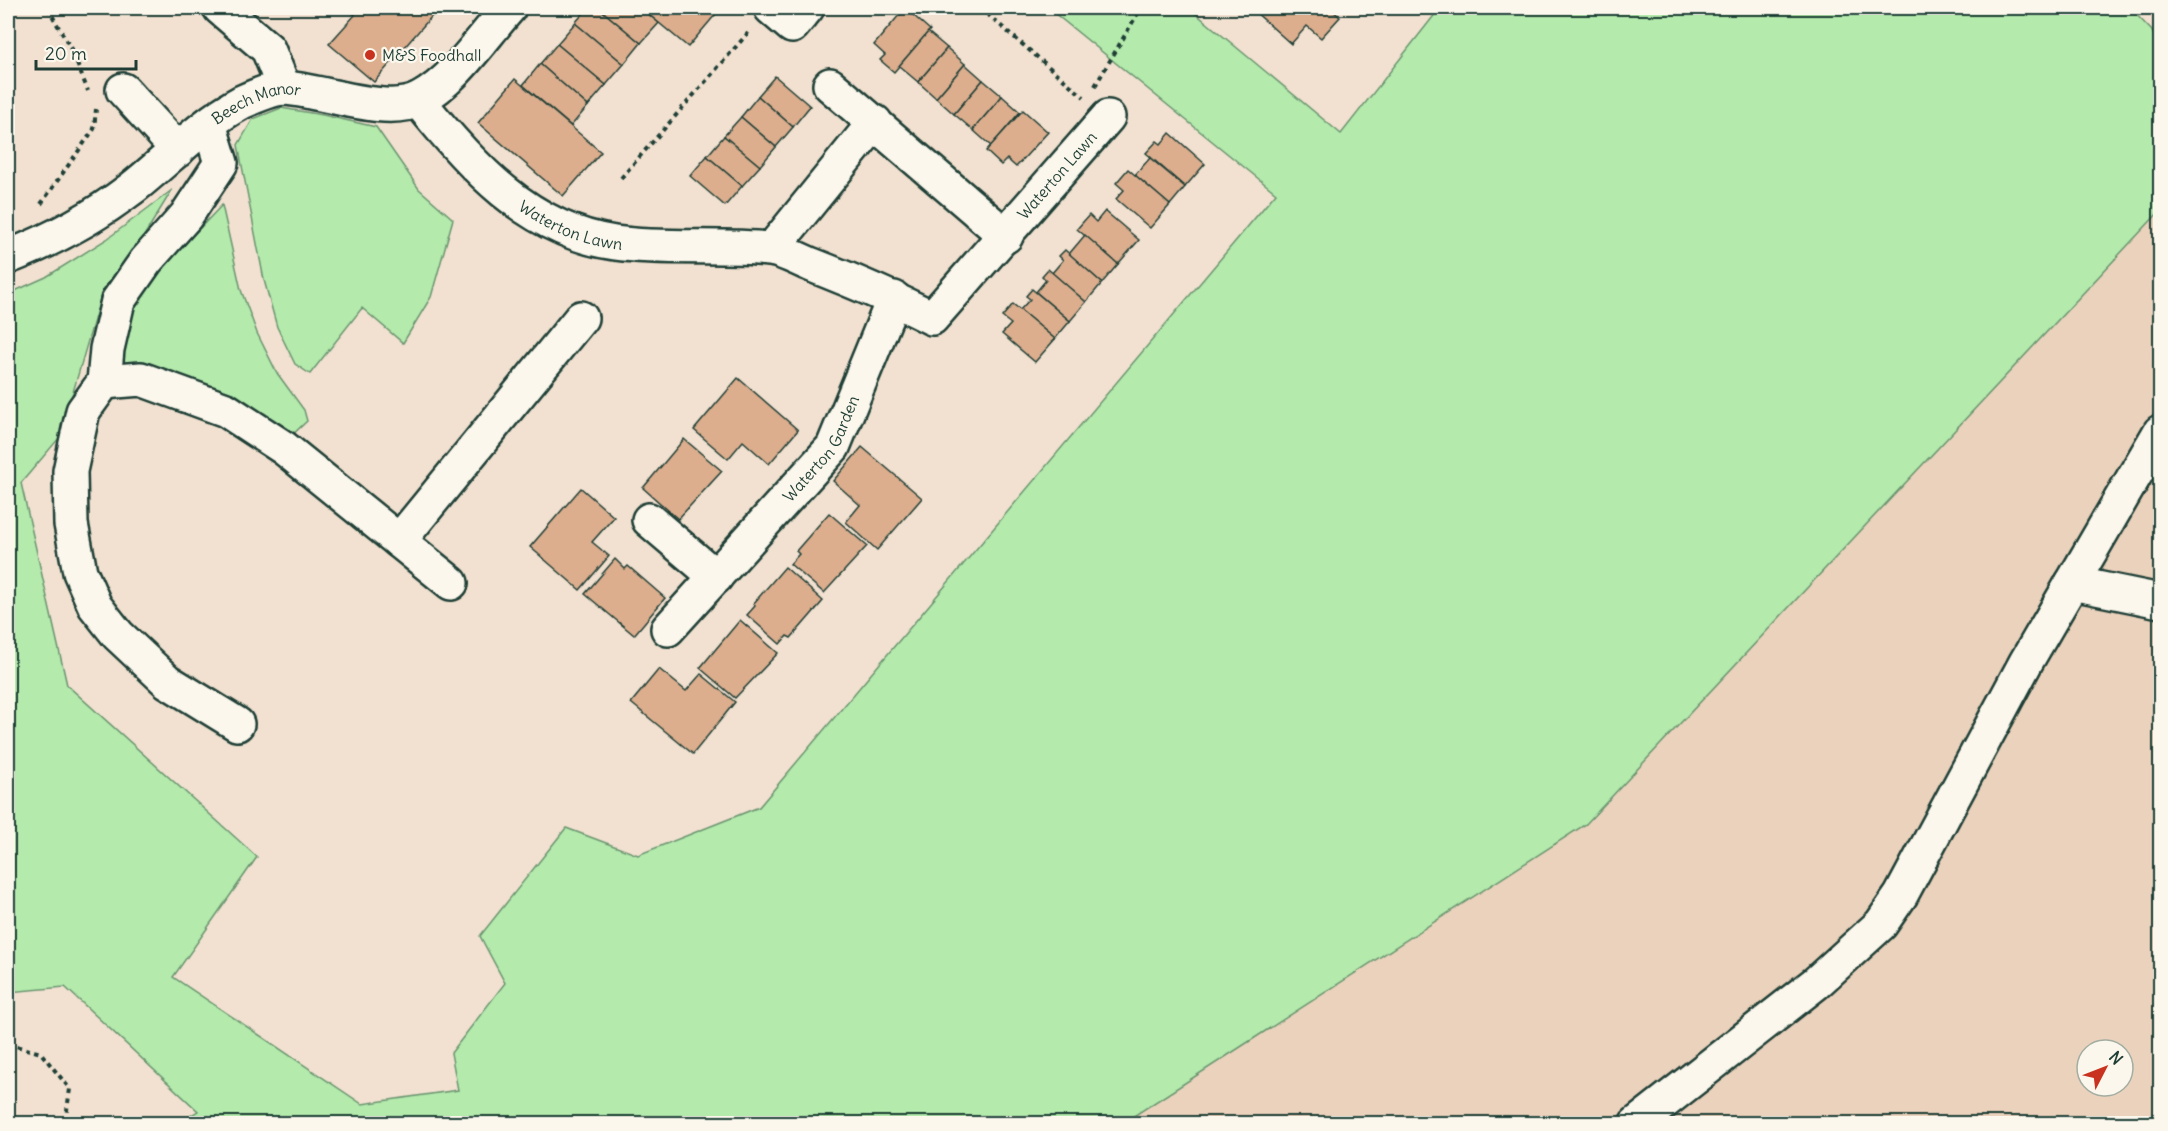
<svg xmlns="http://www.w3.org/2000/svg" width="2168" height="1131" font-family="Delius,sans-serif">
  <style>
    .built { fill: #ebd2bc; fill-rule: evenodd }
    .green { fill: #b4eaac; stroke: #6a9470; stroke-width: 1.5 }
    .building { fill: #dcae8e; stroke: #1f3d34; stroke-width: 1.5 }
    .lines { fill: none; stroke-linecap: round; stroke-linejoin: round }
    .minor-casing { stroke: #1f3d34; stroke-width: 38 }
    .path { stroke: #1f3d34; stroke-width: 4; stroke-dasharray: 4.5 4.5; stroke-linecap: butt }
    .minor { stroke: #fbf7ec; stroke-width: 33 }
    .poi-dot { fill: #c8321e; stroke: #fbf7ec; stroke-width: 2 }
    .labels { text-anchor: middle; stroke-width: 4.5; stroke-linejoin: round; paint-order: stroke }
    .poi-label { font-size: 16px; fill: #1f3d34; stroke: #fbf7ec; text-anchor: start }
    .street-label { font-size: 16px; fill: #1f3d34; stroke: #fbf7ec }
  </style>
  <rect width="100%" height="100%" fill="#f2e1d0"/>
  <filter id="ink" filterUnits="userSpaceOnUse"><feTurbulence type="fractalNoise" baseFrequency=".0167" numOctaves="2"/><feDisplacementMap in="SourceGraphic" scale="12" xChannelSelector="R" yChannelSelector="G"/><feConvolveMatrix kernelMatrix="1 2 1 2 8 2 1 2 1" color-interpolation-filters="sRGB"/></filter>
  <g filter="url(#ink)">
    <path class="built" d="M 2160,211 L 2160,1123 L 1123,1124 L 1586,824 ZM 2087,1050 L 2123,1050 L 2123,1086 L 2087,1086 Z"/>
    <g class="green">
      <path d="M 1048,8 L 1189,8 L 1341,134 L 1440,8 L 2130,8 L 2152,31 L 2160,50 L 2160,211 L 1586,824 L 1123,1123 L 910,1124 L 907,1121 L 902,1124 L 179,1123 L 198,1111 L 65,987 L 8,992 L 8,294 L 46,277 L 107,239 L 172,190 L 139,244 L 103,289 L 60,437 L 21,483 L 67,685 L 257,857 L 173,977 L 362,1104 L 458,1090 L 451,1053 L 505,983 L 480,936 L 566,828 L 638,855 L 759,807 L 1276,193 Z"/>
      <path d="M 281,108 L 323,115 L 376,127 L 419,189 L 453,219 L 431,297 L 403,343 L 362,308 L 310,374 L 295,364 L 277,327 L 264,280 L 238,145 L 253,119 Z"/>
      <path d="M 222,205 L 241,290 L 257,333 L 277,373 L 304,410 L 307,421 L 290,437 L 118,366 L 125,321 L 140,291 Z"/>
    </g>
    <g class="building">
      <path d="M 345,8 L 439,8 L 374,82 L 329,44 L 355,15 Z"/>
      <path d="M 588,8 L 599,8 L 641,43 L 624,64 L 575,23 Z"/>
      <path d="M 599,8 L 641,8 L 659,23 L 641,43 Z"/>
      <path d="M 641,8 L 721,8 L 688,47 Z"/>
      <path d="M 905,8 L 930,30 L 894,72 L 880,60 L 885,55 L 874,45 Z"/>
      <path d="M 1256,8 L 1330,8 L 1340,17 L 1321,38 L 1307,26 L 1291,44 L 1253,10 Z"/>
      <path d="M 575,23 L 624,64 L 606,85 L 557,44 Z"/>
      <path d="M 928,32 L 947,48 L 918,82 L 899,66 Z"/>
      <path d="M 557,44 L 606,85 L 588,106 L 540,64 Z"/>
      <path d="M 947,48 L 965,64 L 936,98 L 918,82 Z"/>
      <path d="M 540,64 L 588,106 L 571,126 L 523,85 Z"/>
      <path d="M 965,64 L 983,80 L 954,114 L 936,98 Z"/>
      <path d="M 775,76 L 810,106 L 793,127 L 758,96 Z"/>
      <path d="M 515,79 L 601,152 L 563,196 L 478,123 Z"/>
      <path d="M 983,80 L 1002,96 L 973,130 L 954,114 Z"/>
      <path d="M 758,96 L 793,127 L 776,147 L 741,117 Z"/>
      <path d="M 1002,96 L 1020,112 L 991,146 L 973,130 Z"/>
      <path d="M 1023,110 L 1048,132 L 1016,167 L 1007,159 L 1001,165 L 986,151 Z"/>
      <path d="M 741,117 L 776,147 L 760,166 L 724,136 Z"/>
      <path d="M 1170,133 L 1205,164 L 1185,187 L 1146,153 L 1157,141 L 1161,144 Z"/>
      <path d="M 724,136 L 760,166 L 742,186 L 707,156 Z"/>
      <path d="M 707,156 L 742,186 L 725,206 L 690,176 Z"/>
      <path d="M 1150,158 L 1185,187 L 1170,205 L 1135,175 Z"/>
      <path d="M 1128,169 L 1170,205 L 1150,228 L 1116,199 L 1124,190 L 1116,183 Z"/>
      <path d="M 1105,211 L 1139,240 L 1118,264 L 1077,229 L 1089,215 L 1096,222 Z"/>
      <path d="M 1085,235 L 1118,264 L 1102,283 L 1069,254 Z"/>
      <path d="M 1065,250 L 1102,283 L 1086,302 L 1052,273 L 1063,260 L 1059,256 Z"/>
      <path d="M 1048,269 L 1086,302 L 1070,321 L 1036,292 L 1046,280 L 1042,276 Z"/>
      <path d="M 1032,289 L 1070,321 L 1055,339 L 1020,310 L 1030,299 L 1026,296 Z"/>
      <path d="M 1013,304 L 1055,339 L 1035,362 L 1002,334 L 1011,324 L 1002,317 Z"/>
      <path d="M 738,378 L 798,430 L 769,464 L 743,441 L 728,459 L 694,430 Z"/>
      <path d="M 684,439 L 722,471 L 678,519 L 643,488 Z"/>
      <path d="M 862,447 L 922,498 L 877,550 L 846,522 L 860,505 L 833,481 Z"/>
      <path d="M 581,488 L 614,517 L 592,542 L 609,556 L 580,590 L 530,547 Z"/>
      <path d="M 829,513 L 867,546 L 824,593 L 790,564 L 799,554 L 796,551 Z"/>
      <path d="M 615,559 L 625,569 L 628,566 L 665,598 L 634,635 L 585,594 Z"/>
      <path d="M 785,567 L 823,601 L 791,638 L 787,636 L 780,644 L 747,615 L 755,606 L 753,604 Z"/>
      <path d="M 740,620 L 778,653 L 735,698 L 700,668 Z"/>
      <path d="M 659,669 L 686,691 L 701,674 L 735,702 L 693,754 L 631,703 Z"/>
    </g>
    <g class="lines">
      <g class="minor-casing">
        <g id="minor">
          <path d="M 220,8 L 268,49 L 284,88"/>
          <path d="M 771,8 L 792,26 L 807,8"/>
          <path d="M 830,85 L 1006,236"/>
          <path d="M 123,90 L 178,150"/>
          <path id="s1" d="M 418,100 C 469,164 529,231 615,243 C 666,250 719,244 770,249 C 783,250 799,260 812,265 C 853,281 893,298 932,318 L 1108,117"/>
          <path d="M 209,124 L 221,163 L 186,216 L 146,261 L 118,301 L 107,349 L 104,382 L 83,411 L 70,471 L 71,524 L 80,572 L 95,606 L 118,635 L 167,681 L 237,724"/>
          <path d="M 772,249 L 875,122"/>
          <path id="s2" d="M 8,257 C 52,240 93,218 131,189 C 167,161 201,124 242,102 C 253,97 274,88 285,88 C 320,90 388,117 420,99 C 456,79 482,38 509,8"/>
          <path d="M 104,382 L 141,379 L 226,410 L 284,448 L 451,583"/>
          <path d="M 649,520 L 716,577"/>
          <path d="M 399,541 L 581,318"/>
          <path d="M 2072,583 L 2160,601"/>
          <path id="s3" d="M 668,629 L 833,447 L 894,298"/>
          <path d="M 1636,1124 L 1816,983 L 1881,924 L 1901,895 L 2026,662 L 2160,432"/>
        </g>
      </g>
      <g class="path">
        <path d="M 48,8 L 71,49 L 88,91"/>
        <path d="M 980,8 L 1084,97"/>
        <path d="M 1095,86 L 1141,8"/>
        <path d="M 621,178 L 748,33"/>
        <path d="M 41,204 L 94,129 L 96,109"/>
        <path d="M 8,1044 L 41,1053 L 70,1089 L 65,1124"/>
      </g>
      <use href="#minor" class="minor"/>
    </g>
  </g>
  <circle class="poi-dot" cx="370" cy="55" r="6"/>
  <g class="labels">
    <g class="poi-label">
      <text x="382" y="61">M&amp;S Foodhall</text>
    </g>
    <g class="street-label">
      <text dy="6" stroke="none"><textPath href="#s2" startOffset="296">Beech Manor</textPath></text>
      <text dy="6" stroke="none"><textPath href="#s1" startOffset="771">Waterton Lawn</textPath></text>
      <text dy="6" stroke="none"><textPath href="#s1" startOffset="202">Waterton Lawn</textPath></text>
      <text dy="6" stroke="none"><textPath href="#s3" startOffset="238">Waterton Garden</textPath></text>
    </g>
  </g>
  <rect width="2168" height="1131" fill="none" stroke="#fbf7ec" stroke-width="30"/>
  <rect x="15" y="15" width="2138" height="1101" fill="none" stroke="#1f3d34" stroke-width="2" filter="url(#ink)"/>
  <g transform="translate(2105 1068) rotate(48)"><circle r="28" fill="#fbf7ec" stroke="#a3ada2" stroke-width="1.5"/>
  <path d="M0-4.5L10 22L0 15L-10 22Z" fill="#c8321e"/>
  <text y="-9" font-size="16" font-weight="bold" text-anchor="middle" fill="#1f3d34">N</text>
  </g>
  <path d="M36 60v9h100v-9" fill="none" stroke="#1f3d34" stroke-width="3"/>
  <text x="45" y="60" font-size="18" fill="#1f3d34" stroke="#fbf7ec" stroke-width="4.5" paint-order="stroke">20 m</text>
</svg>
